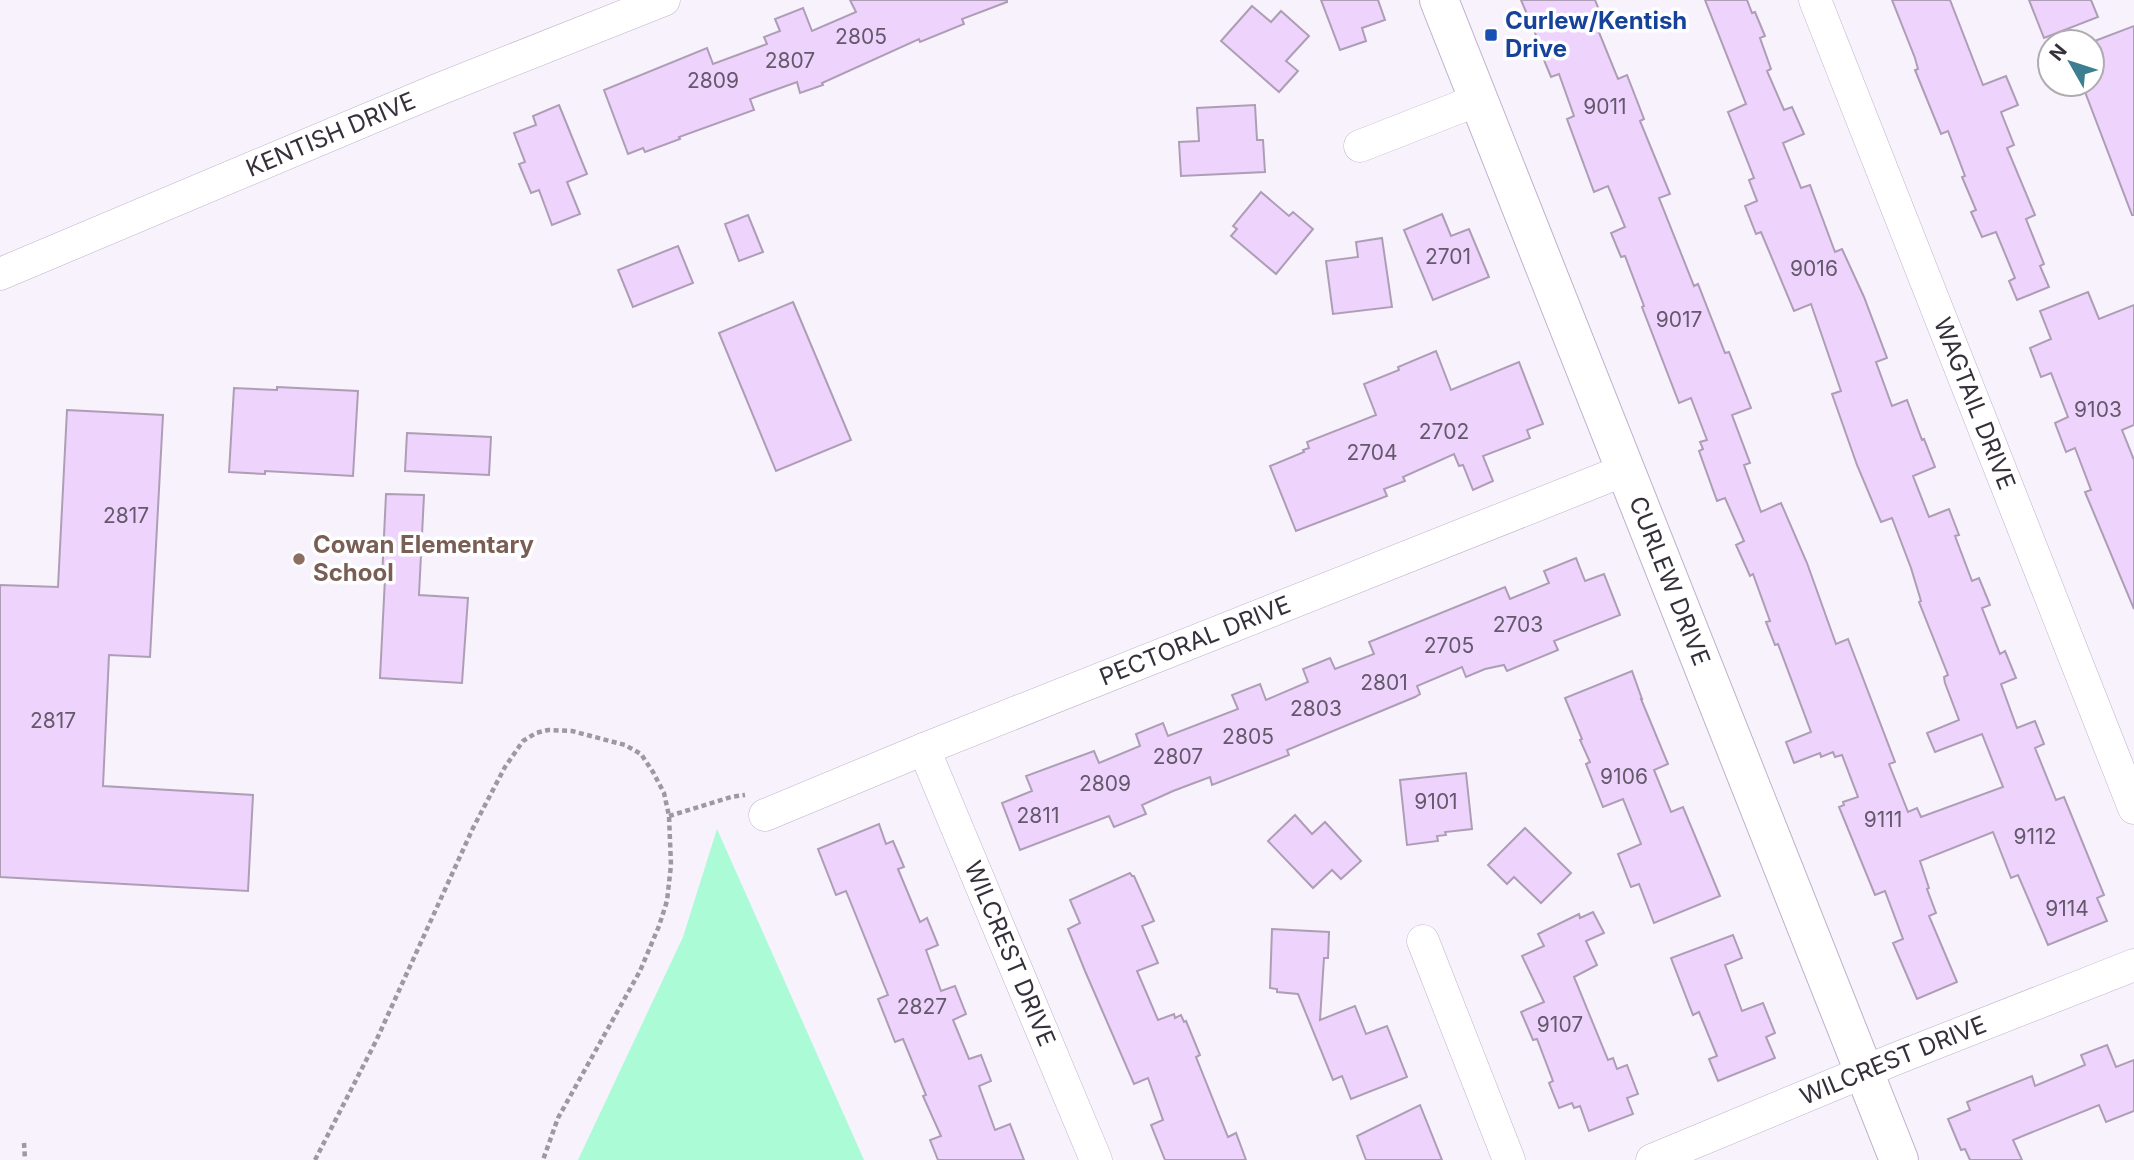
<svg xmlns="http://www.w3.org/2000/svg" width="2134" height="1160" font-family="Inter,sans-serif">
  <style>
    .green { fill: #abfbd6 }
    .building { fill: #eed3fd; stroke: #ad9eb5; stroke-width: 2 }
    .lines { fill: none; stroke-linecap: round; stroke-linejoin: round }
    .minor-casing { stroke: #beb1ca; stroke-width: 33 }
    .tertiary-casing { stroke: #beb1ca; stroke-width: 40 }
    .path { stroke: #9d98a2; stroke-width: 4.5; stroke-dasharray: 5 3.5; stroke-linecap: butt }
    .minor { stroke: #fff; stroke-width: 32 }
    .tertiary { stroke: #fff; stroke-width: 38 }
    .transit-dot { fill: #1a4fb4; stroke: #fff; stroke-width: 2.5 }
    .education-dot { fill: #8d6e63; stroke: #fff; stroke-width: 2.5 }
    .labels { text-anchor: middle; stroke-width: 7; stroke-linejoin: round; paint-order: stroke }
    .number-label { font-size: 21px; fill: #63596b }
    .transit-label { font-size: 24px; font-weight: bold; fill: #164399; stroke: #fff; text-anchor: start }
    .street-label { font-size: 24px; fill: #35303a; stroke: #fff }
    .education-label { font-size: 24px; font-weight: bold; fill: #785e54; stroke: #fff; text-anchor: start }
  </style>
  <rect width="100%" height="100%" fill="#f8f2fd"/>
  <path class="green" d="M 717,829 L 864,1160 L 578,1160 L 683,937 Z"/>
  <g class="building">
    <path d="M 850,0 L 1007,0 L 1007,2 L 962,19 L 964,24 L 920,42 L 919,39 L 822,83 L 823,85 L 800,93 L 797,82 L 750,99 L 754,110 L 679,137 L 680,139 L 645,152 L 643,148 L 628,154 L 604,90 L 707,48 L 713,64 L 767,44 L 764,37 L 780,31 L 775,19 L 803,8 L 812,31 L 856,12 Z"/>
    <path d="M 1321,0 L 1378,0 L 1385,20 L 1362,28 L 1366,41 L 1340,50 Z"/>
    <path d="M 1521,0 L 1595,0 L 1604,22 L 1596,25 L 1618,79 L 1627,75 L 1644,119 L 1640,121 L 1670,194 L 1659,198 L 1694,286 L 1698,284 L 1725,353 L 1729,352 L 1751,408 L 1732,415 L 1750,463 L 1744,465 L 1761,512 L 1781,503 L 1807,563 L 1836,644 L 1848,639 L 1895,762 L 1889,764 L 1908,812 L 1917,808 L 1921,817 L 2003,787 L 1982,734 L 1935,752 L 1927,733 L 1959,720 L 1945,683 L 1944,677 L 1948,675 L 1919,602 L 1921,601 L 1911,568 L 1892,518 L 1881,522 L 1857,465 L 1832,394 L 1841,391 L 1811,304 L 1794,311 L 1761,232 L 1756,234 L 1745,206 L 1757,201 L 1749,180 L 1754,178 L 1728,112 L 1746,104 L 1705,0 L 1747,0 L 1752,13 L 1755,12 L 1765,36 L 1760,38 L 1771,69 L 1767,71 L 1784,110 L 1792,107 L 1804,134 L 1783,143 L 1801,188 L 1810,185 L 1835,252 L 1842,249 L 1864,297 L 1887,358 L 1876,362 L 1892,406 L 1907,400 L 1922,440 L 1924,439 L 1935,467 L 1913,476 L 1929,517 L 1949,509 L 1959,535 L 1955,536 L 1972,581 L 1979,578 L 1990,605 L 1982,608 L 2000,654 L 2005,651 L 2016,678 L 2001,684 L 2017,728 L 2035,721 L 2044,744 L 2035,748 L 2056,800 L 2064,797 L 2104,895 L 2097,898 L 2107,921 L 2048,945 L 2018,875 L 2011,878 L 1993,832 L 1920,861 L 1929,888 L 1927,889 L 1936,913 L 1929,916 L 1957,982 L 1917,999 L 1893,943 L 1903,939 L 1885,891 L 1875,895 L 1839,807 L 1844,805 L 1843,802 L 1858,797 L 1842,755 L 1835,757 L 1833,752 L 1821,757 L 1820,753 L 1794,763 L 1786,742 L 1811,732 L 1778,644 L 1775,645 L 1766,622 L 1770,621 L 1753,574 L 1750,576 L 1736,545 L 1744,541 L 1725,498 L 1717,501 L 1699,451 L 1703,449 L 1700,442 L 1707,440 L 1691,398 L 1679,403 L 1642,307 L 1644,306 L 1625,256 L 1621,257 L 1611,233 L 1625,227 L 1608,186 L 1594,192 L 1567,119 L 1574,116 L 1559,74 L 1551,77 L 1539,48 L 1541,47 Z"/>
    <path d="M 1892,0 L 1950,0 L 1983,85 L 2006,76 L 2018,105 L 2001,112 L 2014,145 L 2007,148 L 2035,215 L 2026,219 L 2044,264 L 2040,266 L 2049,287 L 2017,300 L 2009,281 L 2015,278 L 1996,232 L 1982,237 L 1971,212 L 1976,210 L 1962,177 L 1965,176 L 1948,131 L 1941,134 L 1915,70 L 1918,69 L 1915,58 Z"/>
    <path d="M 2029,0 L 2091,0 L 2098,17 L 2044,38 Z"/>
    <path d="M 1252,6 L 1271,22 L 1281,11 L 1309,36 L 1286,61 L 1298,71 L 1279,92 L 1221,41 Z"/>
    <path d="M 2134,26 L 2134,215 L 2132,215 L 2082,84 L 2092,84 L 2092,42 Z"/>
    <path d="M 559,105 L 587,174 L 567,182 L 580,214 L 552,225 L 539,190 L 531,193 L 519,164 L 525,162 L 514,133 L 536,125 L 533,116 Z"/>
    <path d="M 1255,105 L 1257,140 L 1263,140 L 1265,172 L 1181,176 L 1179,142 L 1199,141 L 1197,108 Z"/>
    <path d="M 1261,192 L 1289,216 L 1293,212 L 1313,229 L 1276,274 L 1231,236 L 1237,229 L 1233,226 Z"/>
    <path d="M 1442,214 L 1451,236 L 1469,229 L 1489,277 L 1433,300 L 1404,230 Z"/>
    <path d="M 748,215 L 763,252 L 739,261 L 725,224 Z"/>
    <path d="M 1382,238 L 1392,307 L 1333,314 L 1326,261 L 1358,257 L 1356,242 Z"/>
    <path d="M 678,246 L 693,283 L 633,307 L 618,270 Z"/>
    <path d="M 2088,292 L 2099,319 L 2134,305 L 2134,425 L 2122,430 L 2134,460 L 2134,609 L 2085,492 L 2091,490 L 2075,448 L 2066,452 L 2055,423 L 2068,417 L 2051,373 L 2041,377 L 2030,348 L 2051,339 L 2040,311 Z"/>
    <path d="M 793,302 L 851,440 L 776,471 L 719,333 Z"/>
    <path d="M 1436,351 L 1451,390 L 1519,362 L 1543,424 L 1527,430 L 1530,438 L 1483,456 L 1493,481 L 1473,490 L 1463,465 L 1459,466 L 1454,454 L 1403,477 L 1405,481 L 1384,489 L 1387,496 L 1296,531 L 1270,466 L 1304,452 L 1303,450 L 1309,448 L 1307,442 L 1376,415 L 1364,384 L 1399,370 L 1398,367 Z"/>
    <path d="M 277,387 L 358,391 L 353,476 L 265,471 L 265,474 L 229,472 L 234,388 L 277,390 Z"/>
    <path d="M 67,410 L 163,415 L 150,657 L 109,655 L 103,786 L 253,795 L 248,891 L 0,877 L 0,585 L 58,587 Z"/>
    <path d="M 407,433 L 491,437 L 489,475 L 405,471 Z"/>
    <path d="M 386,494 L 424,495 L 419,595 L 468,598 L 462,683 L 380,678 L 385,578 L 382,578 Z"/>
    <path d="M 1576,558 L 1585,581 L 1604,574 L 1620,615 L 1554,641 L 1558,650 L 1507,671 L 1504,665 L 1485,669 L 1466,677 L 1462,667 L 1417,686 L 1420,694 L 1415,697 L 1287,750 L 1289,755 L 1212,785 L 1210,777 L 1173,791 L 1142,805 L 1146,814 L 1114,827 L 1109,816 L 1020,850 L 1002,803 L 1032,791 L 1026,776 L 1094,751 L 1099,763 L 1140,746 L 1136,734 L 1163,723 L 1168,736 L 1238,709 L 1232,695 L 1260,684 L 1266,700 L 1308,682 L 1303,669 L 1330,658 L 1335,669 L 1374,654 L 1369,642 L 1505,587 L 1510,599 L 1549,583 L 1544,571 Z"/>
    <path d="M 1632,671 L 1642,699 L 1641,699 L 1668,764 L 1654,770 L 1671,812 L 1683,807 L 1720,896 L 1654,923 L 1639,884 L 1631,887 L 1618,854 L 1641,844 L 1623,799 L 1603,807 L 1586,764 L 1590,762 L 1580,740 L 1582,739 L 1565,698 Z"/>
    <path d="M 1466,773 L 1472,829 L 1445,832 L 1446,835 L 1437,836 L 1438,841 L 1407,845 L 1400,780 Z"/>
    <path d="M 1295,815 L 1312,834 L 1325,822 L 1361,861 L 1341,879 L 1332,870 L 1313,888 L 1268,841 Z"/>
    <path d="M 879,824 L 886,844 L 893,841 L 904,867 L 898,869 L 920,922 L 927,918 L 938,945 L 926,950 L 941,991 L 955,986 L 966,1014 L 953,1020 L 969,1059 L 981,1055 L 991,1081 L 979,1086 L 995,1130 L 1010,1124 L 1024,1160 L 938,1160 L 930,1140 L 941,1136 L 923,1096 L 926,1095 L 903,1039 L 895,1042 L 878,999 L 888,995 L 846,891 L 836,895 L 818,849 Z"/>
    <path d="M 1525,828 L 1571,873 L 1541,903 L 1514,877 L 1507,884 L 1488,865 Z"/>
    <path d="M 1130,873 L 1132,876 L 1134,876 L 1154,921 L 1142,926 L 1158,963 L 1137,971 L 1158,1020 L 1174,1014 L 1175,1018 L 1181,1015 L 1184,1022 L 1186,1021 L 1200,1055 L 1196,1057 L 1228,1137 L 1236,1133 L 1246,1160 L 1165,1160 L 1151,1125 L 1163,1120 L 1148,1078 L 1134,1084 L 1085,971 L 1068,929 L 1080,923 L 1070,900 Z"/>
    <path d="M 1593,912 L 1604,933 L 1586,941 L 1597,965 L 1574,977 L 1608,1060 L 1613,1058 L 1617,1069 L 1627,1065 L 1638,1094 L 1627,1098 L 1633,1114 L 1589,1131 L 1580,1106 L 1574,1108 L 1572,1103 L 1559,1108 L 1549,1083 L 1553,1081 L 1537,1039 L 1533,1040 L 1521,1012 L 1544,1002 L 1522,956 L 1544,946 L 1538,934 L 1579,914 L 1580,918 Z"/>
    <path d="M 1272,929 L 1329,932 L 1328,958 L 1324,958 L 1320,1020 L 1355,1006 L 1366,1034 L 1387,1026 L 1407,1077 L 1351,1099 L 1342,1076 L 1333,1080 L 1298,994 L 1277,992 L 1277,989 L 1270,988 Z"/>
    <path d="M 1733,935 L 1742,958 L 1725,965 L 1742,1011 L 1763,1003 L 1775,1033 L 1766,1037 L 1775,1058 L 1718,1081 L 1709,1059 L 1717,1056 L 1699,1012 L 1693,1015 L 1671,958 Z"/>
    <path d="M 2107,1045 L 2116,1067 L 2134,1060 L 2134,1111 L 2106,1122 L 2099,1105 L 2013,1140 L 2022,1160 L 1970,1160 L 1965,1149 L 1961,1150 L 1948,1119 L 1970,1110 L 1967,1102 L 2032,1076 L 2035,1086 L 2085,1065 L 2081,1055 Z"/>
    <path d="M 1420,1105 L 1442,1160 L 1366,1160 L 1357,1136 Z"/>
  </g>
  <g class="lines">
    <g class="minor-casing">
      <g id="minor">
        <path id="s1" d="M 1815,0 L 2134,808"/>
        <path d="M 1360,146 L 1478,100"/>
        <path id="s2" d="M 0,274 L 437,90 L 664,0"/>
        <path id="s3" d="M 924,749 L 1096,1160"/>
        <path id="s4" d="M 765,815 L 924,749 L 1625,470"/>
        <path d="M 1423,941 L 1509,1160"/>
        <path id="s5" d="M 1652,1160 L 1895,1059 L 2134,965"/>
      </g>
    </g>
    <g class="tertiary-casing">
      <g id="tertiary">
        <path id="s6" d="M 1439,0 L 1899,1160"/>
      </g>
    </g>
    <g class="path">
      <path d="M 669,816 L 731,797 L 745,795"/>
      <path d="M 24,1143 L 25,1160"/>
      <path d="M 315,1160 L 376,1041 L 473,828 L 505,767 L 523,741 L 536,733 L 548,730 L 572,731 L 625,745 L 641,754 L 653,772 L 664,793 L 669,816 L 671,865 L 667,901 L 659,926 L 640,971 L 558,1118 L 543,1160"/>
    </g>
    <use href="#minor" class="minor"/>
    <use href="#tertiary" class="tertiary"/>
  </g>
  <rect class="transit-dot" x="1484" y="28" width="14" height="14" rx="3.5"/>
  <circle class="education-dot" cx="299" cy="559" r="7"/>
  <g class="labels">
    <g class="number-label">
      <text x="861" y="44">2805</text>
      <text x="790" y="68">2807</text>
      <text x="713" y="88">2809</text>
      <text x="1605" y="114">9011</text>
      <text x="1448" y="264">2701</text>
      <text x="1814" y="276">9016</text>
      <text x="1679" y="327">9017</text>
      <text x="2098" y="417">9103</text>
      <text x="1444" y="439">2702</text>
      <text x="1372" y="460">2704</text>
      <text x="126" y="523">2817</text>
      <text x="1518" y="632">2703</text>
      <text x="1449" y="653">2705</text>
      <text x="1384" y="690">2801</text>
      <text x="1316" y="716">2803</text>
      <text x="53" y="728">2817</text>
      <text x="1248" y="744">2805</text>
      <text x="1178" y="764">2807</text>
      <text x="1624" y="784">9106</text>
      <text x="1105" y="791">2809</text>
      <text x="1436" y="809">9101</text>
      <text x="1038" y="823">2811</text>
      <text x="1883" y="827">9111</text>
      <text x="2035" y="844">9112</text>
      <text x="2067" y="916">9114</text>
      <text x="922" y="1014">2827</text>
      <text x="1560" y="1032">9107</text>
    </g>
    <g class="transit-label">
      <text x="1505" y="29">Curlew/Kentish<tspan x="1505" dy="28">Drive</tspan></text>
    </g>
    <g class="street-label">
      <text dy="8" stroke="none"><textPath href="#s2" startOffset="359">KENTISH DRIVE</textPath></text>
      <text dy="8" stroke="none"><textPath href="#s1" startOffset="434">WAGTAIL DRIVE</textPath></text>
      <text dy="8" stroke="none"><textPath href="#s6" startOffset="625">CURLEW DRIVE</textPath></text>
      <text dy="8" stroke="none"><textPath href="#s4" startOffset="464">PECTORAL DRIVE</textPath></text>
      <text dy="8" stroke="none"><textPath href="#s3" startOffset="222">WILCREST DRIVE</textPath></text>
      <text dy="8" stroke="none"><textPath href="#s5" startOffset="261">WILCREST DRIVE</textPath></text>
    </g>
    <g class="education-label">
      <text x="313" y="553">Cowan Elementary<tspan x="313" dy="28">School</tspan></text>
    </g>
  </g>
  <g transform="translate(2071 63) rotate(309)"><circle r="33" fill="#ffffff" stroke="#aeacb0" stroke-width="2"/>
  <path d="M0-5L12 26L0 18L-12 26Z" fill="#3e7e91"/>
  <text y="-10" font-size="19" font-weight="bold" text-anchor="middle" fill="#35303a">N</text>
  </g>
</svg>
